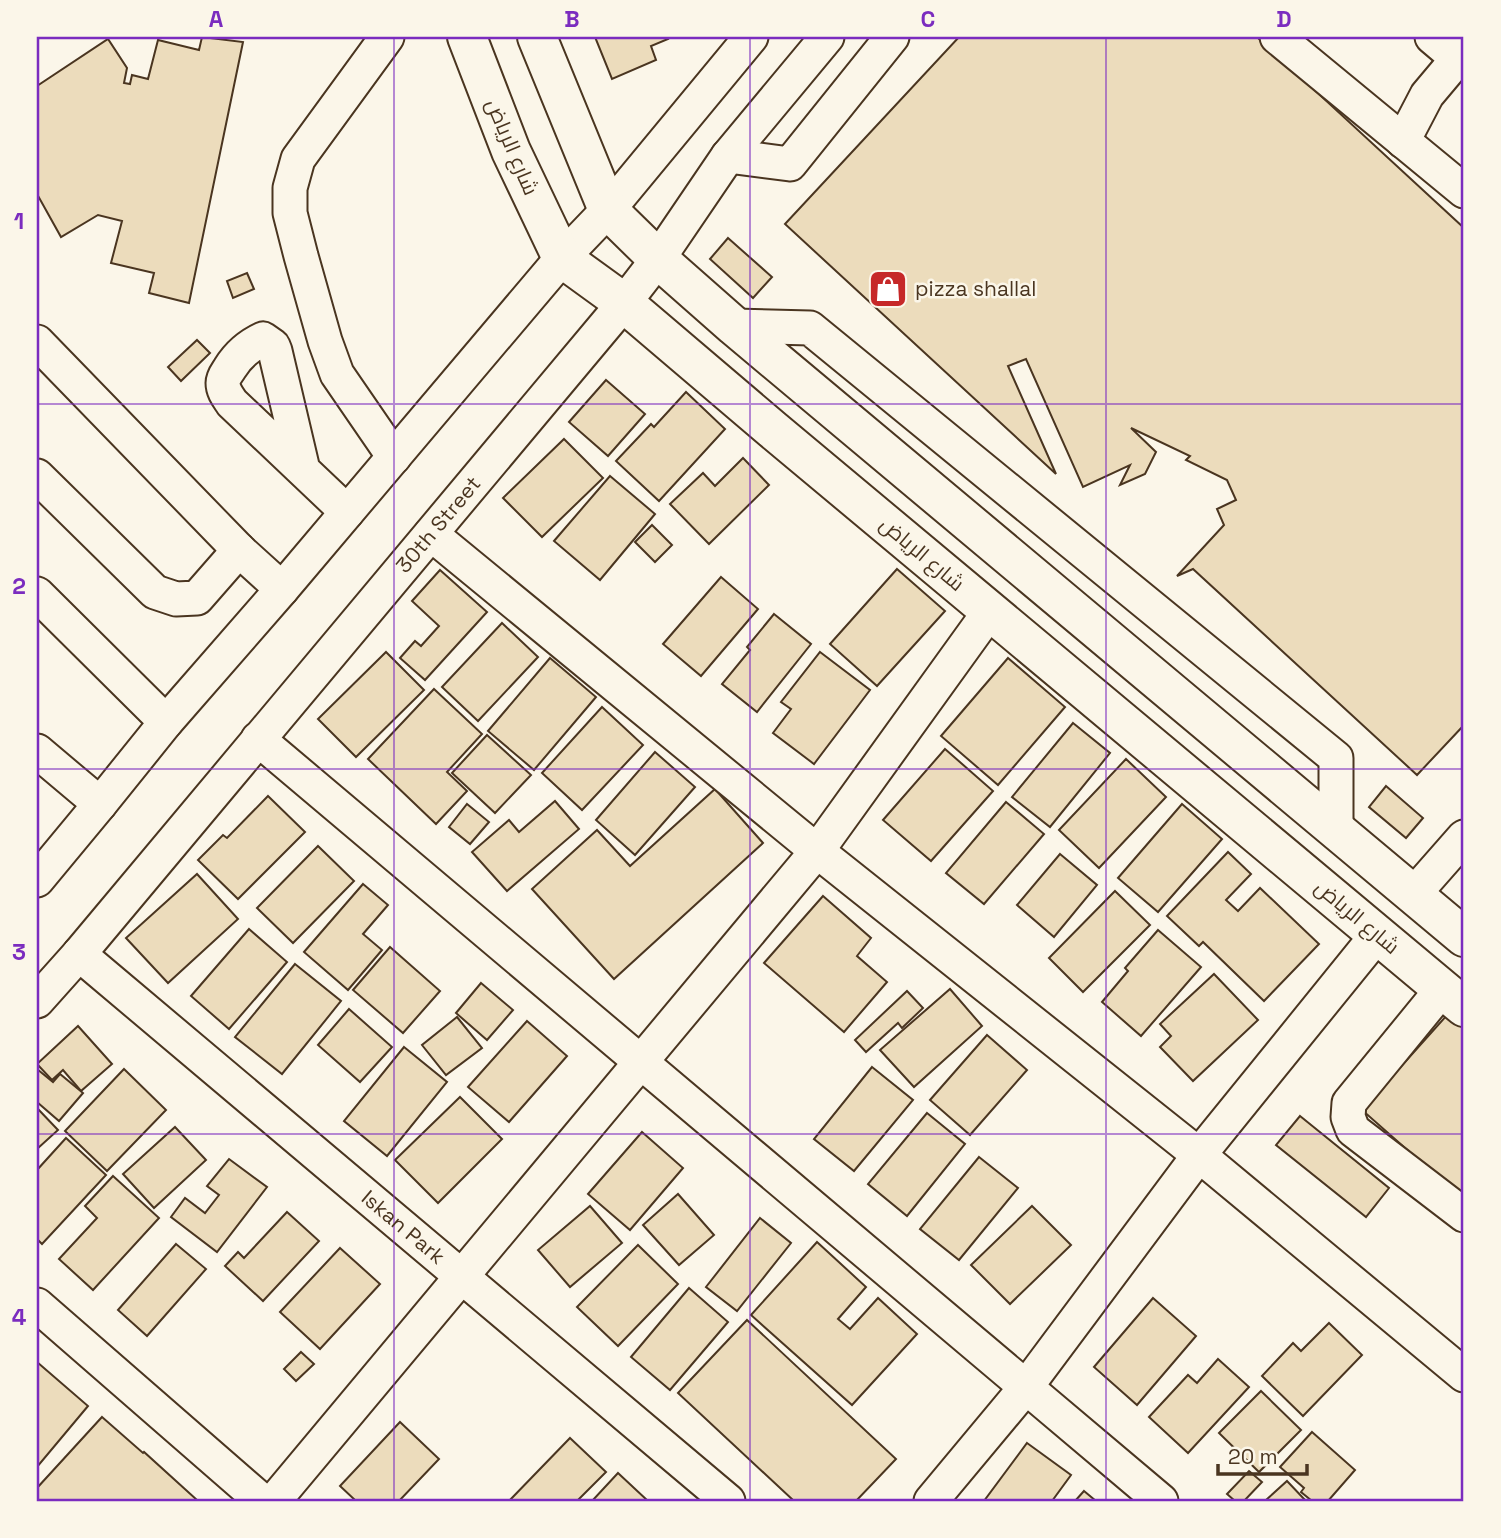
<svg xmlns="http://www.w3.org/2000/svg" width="1501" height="1538" font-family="'Space Grotesk',Cairo,sans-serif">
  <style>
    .building { fill: #ecdcbc; stroke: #4a3520; stroke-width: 2 }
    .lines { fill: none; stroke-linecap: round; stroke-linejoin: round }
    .minor-casing { stroke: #4a3520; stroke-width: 37 }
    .major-casing { stroke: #4a3520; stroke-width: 42 }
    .minor { stroke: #fbf6e9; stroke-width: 33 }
    .major { stroke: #fbf6e9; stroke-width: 38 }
    .grid { fill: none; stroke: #7b2cbf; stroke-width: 2; stroke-opacity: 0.55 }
    .labels { text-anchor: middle; stroke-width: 5; stroke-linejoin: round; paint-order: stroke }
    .street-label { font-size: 21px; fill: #4a3520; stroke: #fbf6e9 }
    .poi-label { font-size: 21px; fill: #4a3520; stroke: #fbf6e9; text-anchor: start }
    .neatline { fill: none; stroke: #7b2cbf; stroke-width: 2.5 }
    .grid-label { font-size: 23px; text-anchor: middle; font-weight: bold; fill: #7b2cbf }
  </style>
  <rect width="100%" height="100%" fill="#fbf6e9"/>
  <g class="building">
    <path d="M 202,37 L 243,42 L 189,303 L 149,293 L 154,273 L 111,263 L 122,221 L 98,215 L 61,237 L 37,194 L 37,86 L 108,39 L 127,68 L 124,83 L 130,84 L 132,75 L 148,79 L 158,40 L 199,50 Z"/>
    <path d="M 595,37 L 667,37 L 668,39 L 651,46 L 656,60 L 612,79 Z"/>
    <path d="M 959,37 L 1257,37 L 1464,228 L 1464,725 L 1417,775 L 1193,569 L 1177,576 L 1224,525 L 1217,509 L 1236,500 L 1227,480 L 1186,460 L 1190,456 L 1131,428 L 1156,452 L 1145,474 L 1120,485 L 1130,465 L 1083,487 L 1026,359 L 1008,366 L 1056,474 L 785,224 Z"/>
    <path d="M 728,238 L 772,277 L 753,298 L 710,259 Z"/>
    <path d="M 247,273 L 254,289 L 233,298 L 227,281 Z"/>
    <path d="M 197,340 L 210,353 L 181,381 L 168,367 Z"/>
    <path d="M 606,380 L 645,414 L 608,456 L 569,422 Z"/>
    <path d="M 686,392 L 725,429 L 659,501 L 616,461 L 651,424 L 654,427 Z"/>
    <path d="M 564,439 L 603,478 L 542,537 L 503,498 Z"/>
    <path d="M 743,458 L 769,485 L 709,544 L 670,504 L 703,473 L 715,486 Z"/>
    <path d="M 610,476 L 655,514 L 600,580 L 554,541 Z"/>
    <path d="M 652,525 L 672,545 L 655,562 L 635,542 Z"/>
    <path d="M 897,569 L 945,611 L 877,686 L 830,644 Z"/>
    <path d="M 440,570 L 487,612 L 425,680 L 400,658 L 415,641 L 421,646 L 439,626 L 412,601 Z"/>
    <path d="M 721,577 L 758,609 L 701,676 L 663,644 Z"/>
    <path d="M 774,614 L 811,644 L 757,712 L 722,684 L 750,650 L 747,647 Z"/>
    <path d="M 502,623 L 538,657 L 478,721 L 442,687 Z"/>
    <path d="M 386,652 L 424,690 L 356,757 L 318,719 Z"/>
    <path d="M 820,652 L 870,690 L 814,764 L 773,733 L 791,709 L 781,702 Z"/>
    <path d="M 550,658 L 596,697 L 534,770 L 488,731 Z"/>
    <path d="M 1008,658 L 1065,707 L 998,785 L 941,736 Z"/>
    <path d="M 434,689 L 482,734 L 447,772 L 467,791 L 436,824 L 368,759 Z"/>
    <path d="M 602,707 L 643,745 L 582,810 L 542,773 Z"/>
    <path d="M 1073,723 L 1110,753 L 1050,827 L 1012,797 Z"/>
    <path d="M 487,735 L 531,775 L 495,813 L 452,773 Z"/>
    <path d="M 945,749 L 993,791 L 931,861 L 883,820 Z"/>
    <path d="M 655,752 L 695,787 L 635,855 L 596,820 Z"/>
    <path d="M 1126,759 L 1166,797 L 1099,868 L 1059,830 Z"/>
    <path d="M 1386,786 L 1423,818 L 1406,838 L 1369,807 Z"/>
    <path d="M 715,789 L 763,843 L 614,979 L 532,889 L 597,830 L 630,866 Z"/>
    <path d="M 268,796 L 305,832 L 238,899 L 198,860 L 223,835 L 227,838 Z"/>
    <path d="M 555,801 L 579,829 L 507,891 L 472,852 L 509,820 L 519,832 Z"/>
    <path d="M 1006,802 L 1044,834 L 984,904 L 946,873 Z"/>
    <path d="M 467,804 L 489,822 L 470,844 L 449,827 Z"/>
    <path d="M 1182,804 L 1222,839 L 1158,912 L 1118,878 Z"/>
    <path d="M 318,846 L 354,881 L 293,943 L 257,908 Z"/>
    <path d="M 1228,852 L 1251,874 L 1226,900 L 1238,911 L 1260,888 L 1319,944 L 1264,1001 L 1203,942 L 1199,946 L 1167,916 Z"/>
    <path d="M 1060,854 L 1097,885 L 1054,937 L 1017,905 Z"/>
    <path d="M 197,874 L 238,919 L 168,983 L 126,938 Z"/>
    <path d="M 363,884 L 388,905 L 363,934 L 382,950 L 348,990 L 304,952 Z"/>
    <path d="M 1115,891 L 1150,925 L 1083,992 L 1049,958 Z"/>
    <path d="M 823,896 L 871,938 L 857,956 L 887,982 L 844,1032 L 764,963 Z"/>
    <path d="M 249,929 L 287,962 L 229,1029 L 191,996 Z"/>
    <path d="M 1158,930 L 1201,967 L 1141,1036 L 1102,1002 L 1128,971 L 1125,968 Z"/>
    <path d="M 390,947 L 440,991 L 403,1033 L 353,990 Z"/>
    <path d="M 295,964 L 341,1001 L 282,1074 L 235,1037 Z"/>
    <path d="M 1214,974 L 1258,1020 L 1193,1081 L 1160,1047 L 1171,1036 L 1160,1024 Z"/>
    <path d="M 481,983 L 513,1010 L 487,1040 L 456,1013 Z"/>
    <path d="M 950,989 L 982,1026 L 914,1087 L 880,1050 Z"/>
    <path d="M 907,991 L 923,1008 L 902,1028 L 898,1023 L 866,1052 L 855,1040 Z"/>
    <path d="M 349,1009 L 392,1047 L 360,1082 L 318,1045 Z"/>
    <path d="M 1448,1014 L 1464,1029 L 1464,1200 L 1362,1110 Z"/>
    <path d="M 457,1017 L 482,1048 L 446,1075 L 422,1045 Z"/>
    <path d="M 527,1021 L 567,1056 L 509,1122 L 468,1087 Z"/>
    <path d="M 78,1026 L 112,1064 L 81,1091 L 63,1070 L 52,1080 L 37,1064 Z"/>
    <path d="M 987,1035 L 1027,1070 L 970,1135 L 930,1100 Z"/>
    <path d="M 404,1047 L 447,1082 L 387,1156 L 344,1121 Z"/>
    <path d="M 872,1067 L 913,1100 L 854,1171 L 814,1139 Z"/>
    <path d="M 37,1069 L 53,1082 L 60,1074 L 83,1093 L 59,1121 L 37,1102 Z"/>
    <path d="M 124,1069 L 166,1110 L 107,1171 L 65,1131 Z"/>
    <path d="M 460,1097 L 502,1139 L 438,1203 L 395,1160 Z"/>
    <path d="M 37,1108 L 58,1130 L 37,1149 Z"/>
    <path d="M 927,1113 L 965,1144 L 907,1216 L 868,1184 Z"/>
    <path d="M 1300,1116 L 1389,1188 L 1366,1217 L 1276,1145 Z"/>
    <path d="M 175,1127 L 206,1160 L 154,1208 L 123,1174 Z"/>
    <path d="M 642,1132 L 683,1168 L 630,1230 L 588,1194 Z"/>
    <path d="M 66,1138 L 106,1175 L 42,1244 L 37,1239 L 37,1170 Z"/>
    <path d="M 979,1157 L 1018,1188 L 959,1260 L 920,1229 Z"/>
    <path d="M 229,1159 L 267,1187 L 217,1252 L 171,1217 L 185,1198 L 205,1213 L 219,1195 L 207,1186 Z"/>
    <path d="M 113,1176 L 159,1218 L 93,1290 L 59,1259 L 97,1218 L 85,1206 Z"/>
    <path d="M 678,1194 L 714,1235 L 679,1265 L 643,1225 Z"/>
    <path d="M 590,1206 L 622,1243 L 570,1287 L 538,1250 Z"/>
    <path d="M 1032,1206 L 1071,1245 L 1010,1304 L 971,1265 Z"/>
    <path d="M 287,1212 L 319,1241 L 263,1301 L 225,1266 L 238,1252 L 244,1258 Z"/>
    <path d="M 760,1218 L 791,1243 L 737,1311 L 706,1287 Z"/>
    <path d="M 817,1242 L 866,1287 L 838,1319 L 850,1329 L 878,1298 L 917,1334 L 852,1405 L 751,1315 Z"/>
    <path d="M 176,1244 L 206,1269 L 147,1336 L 118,1310 Z"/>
    <path d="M 638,1245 L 678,1284 L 618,1346 L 577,1307 Z"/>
    <path d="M 340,1248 L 380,1284 L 320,1349 L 280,1312 Z"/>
    <path d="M 689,1288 L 728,1322 L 670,1390 L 631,1357 Z"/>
    <path d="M 1153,1298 L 1196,1336 L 1137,1405 L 1094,1367 Z"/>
    <path d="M 747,1320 L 896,1459 L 856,1501 L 794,1501 L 678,1393 Z"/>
    <path d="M 1329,1323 L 1362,1355 L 1303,1416 L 1262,1376 L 1293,1343 L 1301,1351 Z"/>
    <path d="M 301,1352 L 314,1364 L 296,1381 L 284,1369 Z"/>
    <path d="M 1218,1359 L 1249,1387 L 1188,1453 L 1149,1417 L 1188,1375 L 1197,1383 Z"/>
    <path d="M 37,1362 L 88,1406 L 37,1467 Z"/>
    <path d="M 1261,1391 L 1301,1430 L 1259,1472 L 1219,1433 Z"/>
    <path d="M 102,1417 L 143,1453 L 144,1452 L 197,1500 L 196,1501 L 37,1501 L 37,1488 Z"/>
    <path d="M 400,1422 L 439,1459 L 399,1501 L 356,1501 L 340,1486 Z"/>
    <path d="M 1312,1432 L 1355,1470 L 1328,1501 L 1312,1501 L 1301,1492 L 1304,1488 L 1280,1467 Z"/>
    <path d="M 570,1438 L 606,1472 L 577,1501 L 509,1501 Z"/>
    <path d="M 1027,1443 L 1071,1475 L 1052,1501 L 984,1501 Z"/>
    <path d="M 1249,1471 L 1262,1482 L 1244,1501 L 1235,1501 L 1227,1494 Z"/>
    <path d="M 618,1473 L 648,1501 L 592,1501 Z"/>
    <path d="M 1287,1481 L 1306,1501 L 1267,1501 L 1266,1500 Z"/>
    <path d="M 1084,1491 L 1096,1501 L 1075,1501 Z"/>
  </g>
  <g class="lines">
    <g class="minor-casing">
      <g id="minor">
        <path d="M 387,37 L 298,159 L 290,188 L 290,213 L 301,256 L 325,341 L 337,374 L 394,457"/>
        <path d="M 1277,37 L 1464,191"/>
        <path d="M 1432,37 L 1464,64"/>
        <path d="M 1403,141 L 1427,95 L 1464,51"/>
        <path d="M 728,156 L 790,164 L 892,37"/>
        <path d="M 734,326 L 810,328 L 1336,758 L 1336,829"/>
        <path d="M 37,342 L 239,550 L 282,589"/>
        <path d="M 303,470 L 275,351 L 273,346 L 263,339 C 248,346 238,355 230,368 C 227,373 223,377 223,383 C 223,391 228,397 232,403 L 347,512"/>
        <path d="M 37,476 L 155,592 L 176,599 L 197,598 L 239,550"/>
        <path d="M 431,534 L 817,851 L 1199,1155 L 1464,1375"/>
        <path d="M 37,594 L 166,722"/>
        <path d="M 258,739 L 1161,1501"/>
        <path d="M 37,751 L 100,804"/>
        <path d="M 37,880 L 100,804 L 166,722 L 282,589 L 562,258 L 608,210 L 751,37"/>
        <path d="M 1413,895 L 1464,837"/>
        <path id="s1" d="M 79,954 L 728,1501"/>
        <path d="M 1443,988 L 1349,1103 L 1348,1117 L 1353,1130 L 1464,1215"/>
        <path id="s2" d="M 37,1001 L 79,954 L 624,303 L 658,259 L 728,156 L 827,37"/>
        <path d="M 37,1305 L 262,1501"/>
        <path d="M 274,1501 L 817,851 L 990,611"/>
        <path d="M 931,1501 L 1026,1387 L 1199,1155 L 1378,934"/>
      </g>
    </g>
    <g class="major-casing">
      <g id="major">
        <path d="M 467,37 L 511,151 L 562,258 L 624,303 L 772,429 L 1464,1007"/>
        <path d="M 537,37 L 608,210 L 658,259 L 734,326 L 1464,937"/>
      </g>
    </g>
    <use href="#minor" class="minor"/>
    <use href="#major" class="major"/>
  </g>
  <path class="grid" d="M 394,37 L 394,1501M 750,37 L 750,1501M 1106,37 L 1106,1501M 37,404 L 1464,404M 37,769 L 1464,769M 37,1134 L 1464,1134"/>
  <defs>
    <g id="shop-square" transform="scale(2.0125)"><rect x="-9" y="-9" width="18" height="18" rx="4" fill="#c62828" stroke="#fbf6e9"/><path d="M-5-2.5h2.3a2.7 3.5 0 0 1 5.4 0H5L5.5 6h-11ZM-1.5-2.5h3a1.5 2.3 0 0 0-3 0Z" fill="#fff"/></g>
  </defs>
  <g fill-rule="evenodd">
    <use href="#shop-square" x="888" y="289"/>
  </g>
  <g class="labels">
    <g class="street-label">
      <text transform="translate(512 147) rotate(67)" y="7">شارع الرياض</text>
      <text dy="7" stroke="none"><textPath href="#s2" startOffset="623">30th Street</textPath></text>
      <text transform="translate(922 554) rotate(40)" y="7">شارع الرياض</text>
      <text transform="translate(1357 917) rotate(40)" y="7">شارع الرياض</text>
      <text dy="7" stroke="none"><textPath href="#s1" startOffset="424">Iskan Park</textPath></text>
    </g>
    <g class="poi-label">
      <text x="915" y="296">pizza shallal</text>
    </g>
  </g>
  <rect width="1501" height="1538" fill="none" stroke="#fbf6e9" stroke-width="77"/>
  <path d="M1218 1464v10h89v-10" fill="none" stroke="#4a3520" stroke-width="3.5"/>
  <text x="1228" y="1464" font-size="21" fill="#4a3520" stroke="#fbf6e9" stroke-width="5" paint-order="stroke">20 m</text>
  <rect x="38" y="38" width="1424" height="1462" class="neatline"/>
  <g class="grid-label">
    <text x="216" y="27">A</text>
    <text x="572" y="27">B</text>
    <text x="928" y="27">C</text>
    <text x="1284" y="27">D</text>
    <text x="19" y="229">1</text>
    <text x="19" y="594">2</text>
    <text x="19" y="960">3</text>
    <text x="19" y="1325">4</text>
  </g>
</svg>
